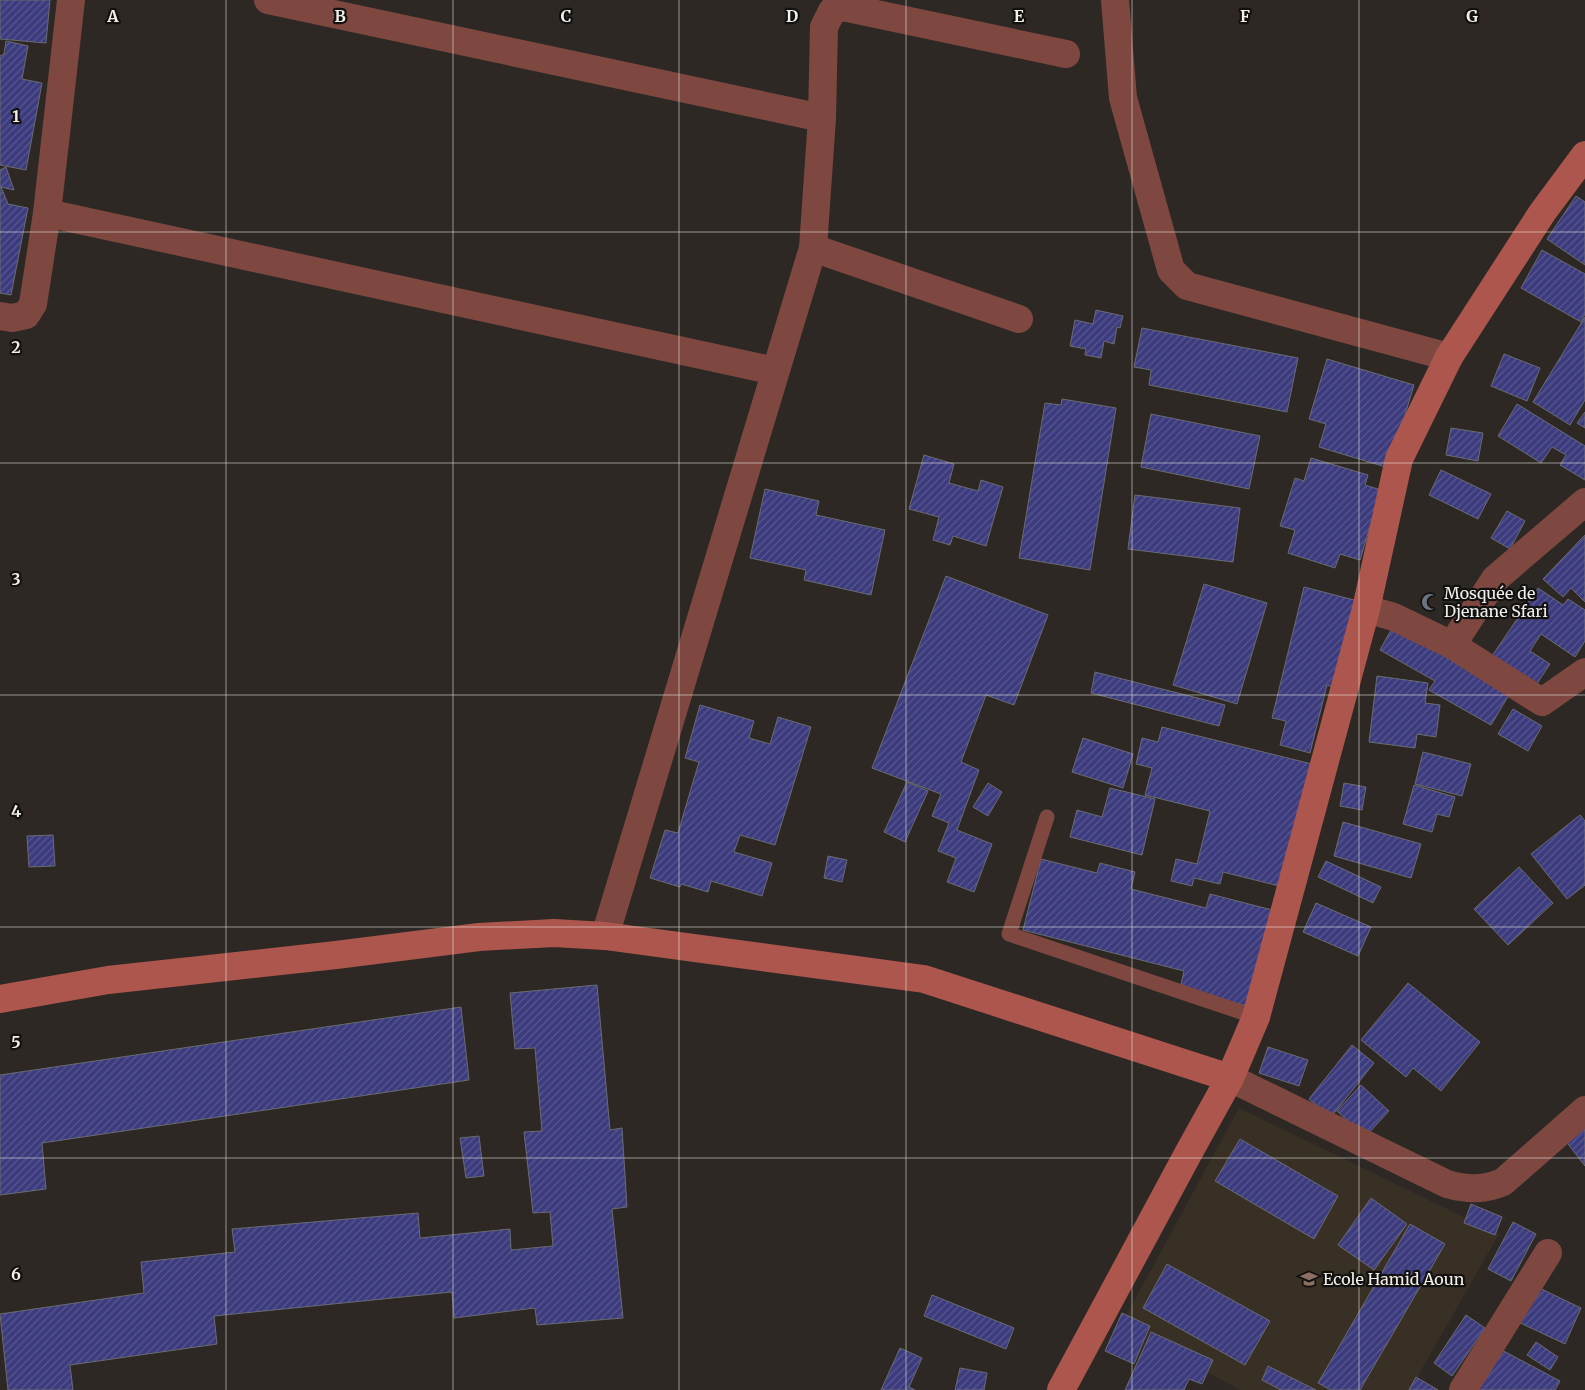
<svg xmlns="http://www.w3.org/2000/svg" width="1585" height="1390" font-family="Merriweather,serif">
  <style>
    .built { fill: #382f25 }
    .building { fill: url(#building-hatch); stroke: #6a6b72 }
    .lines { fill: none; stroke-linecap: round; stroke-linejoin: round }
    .lane { stroke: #7e4841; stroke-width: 15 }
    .street { stroke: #7e4841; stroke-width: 28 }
    .secondary { stroke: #ad564d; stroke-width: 28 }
    .grid { fill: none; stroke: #f2efeb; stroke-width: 1; stroke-opacity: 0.55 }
    .labels { text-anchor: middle; stroke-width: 4.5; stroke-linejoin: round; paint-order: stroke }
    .poi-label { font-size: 16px; fill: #f2efeb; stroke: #13110f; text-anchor: start }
    .grid-label { font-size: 16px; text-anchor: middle; font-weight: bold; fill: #f2efeb; stroke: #13110f; stroke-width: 4.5; stroke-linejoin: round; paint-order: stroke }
  </style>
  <defs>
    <pattern id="building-hatch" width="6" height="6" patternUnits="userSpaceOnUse" patternTransform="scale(1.25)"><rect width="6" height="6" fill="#3c3b7d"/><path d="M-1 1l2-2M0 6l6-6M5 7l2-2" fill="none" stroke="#595890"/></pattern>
  </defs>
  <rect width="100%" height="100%" fill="#2d2823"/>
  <path class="built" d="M 1239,1108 L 1499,1234 L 1410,1390 L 1240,1390 L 1121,1325 Z"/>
  <g class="building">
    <path d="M 0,0 L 50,0 L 46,43 L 0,39 Z"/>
    <path d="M 6,41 L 28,46 L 22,79 L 42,83 L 26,170 L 0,165 L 0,56 L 4,54 Z"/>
    <path d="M 6,167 L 14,190 L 1,187 L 8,204 L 28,208 L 11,295 L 0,293 L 0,170 Z"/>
    <path d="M 1576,196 L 1585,202 L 1585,265 L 1547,239 Z"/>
    <path d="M 1542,250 L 1585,274 L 1585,314 L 1581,322 L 1521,288 Z"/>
    <path d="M 1096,310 L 1123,316 L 1120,328 L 1117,327 L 1114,344 L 1104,341 L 1101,358 L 1085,355 L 1086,349 L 1070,346 L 1075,320 L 1093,324 Z"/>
    <path d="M 1585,317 L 1585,400 L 1570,425 L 1533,402 Z"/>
    <path d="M 1142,328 L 1298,358 L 1287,412 L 1149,385 L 1151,370 L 1134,367 Z"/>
    <path d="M 1504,354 L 1540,368 L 1527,401 L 1491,386 Z"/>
    <path d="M 1327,359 L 1414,385 L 1389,468 L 1319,447 L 1326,424 L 1309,419 Z"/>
    <path d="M 1062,399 L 1116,408 L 1090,570 L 1019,558 L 1045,403 L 1061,405 Z"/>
    <path d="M 1517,404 L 1585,446 L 1585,480 L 1560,465 L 1566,455 L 1552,447 L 1541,463 L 1498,436 Z"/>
    <path d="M 1585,412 L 1585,428 L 1577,423 Z"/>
    <path d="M 1151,414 L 1260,436 L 1249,489 L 1141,467 Z"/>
    <path d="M 1451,428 L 1483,433 L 1478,461 L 1446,455 Z"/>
    <path d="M 924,455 L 954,464 L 949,483 L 978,491 L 981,480 L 1003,487 L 986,546 L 953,536 L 950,545 L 933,540 L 939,517 L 909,509 Z"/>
    <path d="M 1311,458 L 1368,475 L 1365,485 L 1381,490 L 1360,560 L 1340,554 L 1335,568 L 1288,553 L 1295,530 L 1280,526 L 1295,478 L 1304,481 Z"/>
    <path d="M 1441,470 L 1491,494 L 1478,519 L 1429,495 Z"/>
    <path d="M 765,489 L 819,501 L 816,515 L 885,530 L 871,595 L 804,580 L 806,570 L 750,558 Z"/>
    <path d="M 1135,495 L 1240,508 L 1233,562 L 1128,549 Z"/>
    <path d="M 1507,511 L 1525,521 L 1510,549 L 1491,538 Z"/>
    <path d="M 1585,535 L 1585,602 L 1571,588 L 1563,597 L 1543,579 Z"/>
    <path d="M 946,576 L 1048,615 L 1014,705 L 986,695 L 961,762 L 979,770 L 957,830 L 992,844 L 974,892 L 947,882 L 956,858 L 938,851 L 949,823 L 932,816 L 941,794 L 872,768 Z"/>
    <path d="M 1204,584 L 1267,603 L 1237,704 L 1173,685 Z"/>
    <path d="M 1304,587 L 1358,601 L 1336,688 L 1327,685 L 1310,753 L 1280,745 L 1286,721 L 1272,718 Z"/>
    <path d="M 1538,588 L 1563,605 L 1568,599 L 1585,610 L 1585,641 L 1575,657 L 1541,634 L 1530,651 L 1550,664 L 1534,688 L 1490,659 Z"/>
    <path d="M 1396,621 L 1513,688 L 1491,725 L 1429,690 L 1435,681 L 1380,650 Z"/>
    <path d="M 1095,672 L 1225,705 L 1219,726 L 1091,693 Z"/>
    <path d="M 1377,676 L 1428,683 L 1425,703 L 1440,705 L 1436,737 L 1417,734 L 1415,748 L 1369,742 Z"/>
    <path d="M 700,705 L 754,721 L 749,738 L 770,744 L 778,717 L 811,727 L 775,845 L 740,835 L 734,852 L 772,863 L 762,896 L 711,881 L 708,892 L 681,884 L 680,887 L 650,878 L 665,830 L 678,833 L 693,782 L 699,762 L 685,758 Z"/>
    <path d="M 1513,709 L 1542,726 L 1528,751 L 1498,734 Z"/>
    <path d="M 1162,727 L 1312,764 L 1279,886 L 1223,872 L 1220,884 L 1194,878 L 1192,886 L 1171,881 L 1176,859 L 1197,864 L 1210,811 L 1145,795 L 1152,768 L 1136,764 L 1142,738 L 1158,742 Z"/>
    <path d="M 1083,738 L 1133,754 L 1123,788 L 1072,772 Z"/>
    <path d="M 1423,752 L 1471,764 L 1462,796 L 1415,784 Z"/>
    <path d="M 907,782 L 928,791 L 905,842 L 884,832 Z"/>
    <path d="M 988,783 L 1002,792 L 988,816 L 973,807 Z"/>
    <path d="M 1344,783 L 1366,787 L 1362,810 L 1340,806 Z"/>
    <path d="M 1414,785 L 1455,797 L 1449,817 L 1437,814 L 1432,832 L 1403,824 Z"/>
    <path d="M 1110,788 L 1155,799 L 1142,855 L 1070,837 L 1077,810 L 1102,817 Z"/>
    <path d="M 1580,815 L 1585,821 L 1585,885 L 1567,899 L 1531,854 Z"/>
    <path d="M 1343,822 L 1421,844 L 1411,878 L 1334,856 Z"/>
    <path d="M 53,835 L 55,866 L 29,867 L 27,836 Z"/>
    <path d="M 828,856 L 847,860 L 842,882 L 824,878 Z"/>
    <path d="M 1041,859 L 1097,873 L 1100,863 L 1135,872 L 1131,889 L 1206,908 L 1210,894 L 1276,911 L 1251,1007 L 1180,989 L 1184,971 L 1023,930 Z"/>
    <path d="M 1326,861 L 1381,887 L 1373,903 L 1318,877 Z"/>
    <path d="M 1519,867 L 1553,903 L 1508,945 L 1474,909 Z"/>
    <path d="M 1316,903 L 1371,927 L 1358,956 L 1303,932 Z"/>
    <path d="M 1408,983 L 1480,1042 L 1441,1091 L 1413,1068 L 1406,1077 L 1361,1040 Z"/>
    <path d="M 597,985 L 610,1130 L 622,1128 L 627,1207 L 612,1209 L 623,1318 L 537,1325 L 535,1308 L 454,1318 L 452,1292 L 214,1316 L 217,1344 L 70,1365 L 73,1390 L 8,1390 L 0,1314 L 144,1293 L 141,1262 L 235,1252 L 232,1229 L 418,1213 L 420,1238 L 510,1229 L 511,1250 L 553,1246 L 550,1212 L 533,1213 L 524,1132 L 542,1131 L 535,1048 L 515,1049 L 510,993 Z"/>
    <path d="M 461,1007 L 469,1080 L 42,1143 L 46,1189 L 0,1195 L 0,1075 Z"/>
    <path d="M 1352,1045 L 1374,1063 L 1331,1117 L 1309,1099 Z"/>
    <path d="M 1268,1047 L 1308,1060 L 1299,1086 L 1259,1073 Z"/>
    <path d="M 1361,1085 L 1389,1111 L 1365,1137 L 1337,1111 Z"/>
    <path d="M 1585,1116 L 1585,1166 L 1561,1135 Z"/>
    <path d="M 479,1136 L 484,1176 L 466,1178 L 460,1138 Z"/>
    <path d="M 1240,1139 L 1338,1196 L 1314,1239 L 1215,1181 Z"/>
    <path d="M 1371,1198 L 1407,1224 L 1374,1270 L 1338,1245 Z"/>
    <path d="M 1471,1204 L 1502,1217 L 1495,1235 L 1464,1223 Z"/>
    <path d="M 1513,1222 L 1536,1234 L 1511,1281 L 1488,1269 Z"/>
    <path d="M 1410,1224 L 1445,1244 L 1360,1390 L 1331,1390 L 1318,1383 Z"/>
    <path d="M 1167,1264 L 1270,1321 L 1245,1365 L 1143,1308 Z"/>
    <path d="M 1531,1284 L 1581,1308 L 1565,1344 L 1514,1320 Z"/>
    <path d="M 932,1295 L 1014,1328 L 1006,1349 L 924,1316 Z"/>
    <path d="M 1122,1313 L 1150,1326 L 1134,1364 L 1105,1351 Z"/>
    <path d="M 1466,1315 L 1485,1328 L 1452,1376 L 1434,1363 Z"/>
    <path d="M 1151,1332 L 1213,1360 L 1202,1384 L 1189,1379 L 1184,1390 L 1125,1390 Z"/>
    <path d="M 1536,1342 L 1558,1357 L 1550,1370 L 1527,1355 Z"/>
    <path d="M 900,1348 L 922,1358 L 909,1387 L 915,1390 L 881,1390 Z"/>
    <path d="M 1498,1348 L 1560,1381 L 1555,1390 L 1476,1390 Z"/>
    <path d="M 1268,1366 L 1316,1390 L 1281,1390 L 1262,1380 Z"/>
    <path d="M 960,1368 L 987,1373 L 984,1390 L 955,1390 Z"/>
    <path d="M 1416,1377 L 1438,1390 L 1409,1390 Z"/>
  </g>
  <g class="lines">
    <path class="lane" d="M 1047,817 L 1009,934 L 1256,1017"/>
    <g class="street">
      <path d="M 268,0 L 822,118"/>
      <path d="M 1115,0 L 1123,98 L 1171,270 L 1187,286 L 1449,357"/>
      <path d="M 47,213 L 775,371"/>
      <path d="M 813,248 L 1019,319"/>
      <path d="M 0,316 L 12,318 L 26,315 L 33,304 L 47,213 L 71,0"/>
      <path d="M 1366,609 L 1394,617 L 1452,645 L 1542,702 L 1585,672"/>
      <path d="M 1452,645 L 1495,579 L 1585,502"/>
      <path d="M 605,936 L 813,248 L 822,118 L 824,27 L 832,11 L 843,7 L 1066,54"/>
      <path d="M 1230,1078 L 1447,1184 C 1468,1190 1484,1190 1503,1182 L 1585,1110"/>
      <path d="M 1463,1390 L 1548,1253"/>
    </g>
    <g class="secondary">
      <path d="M 0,999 L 108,980 L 336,955 L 479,937 L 554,933 L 605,936 L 924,979 L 1230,1078"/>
      <path d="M 1061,1390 L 1189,1152 L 1230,1078 L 1256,1017 L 1366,609 L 1399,459 L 1449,357 L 1542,213 L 1585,155"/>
    </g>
  </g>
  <path class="grid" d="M 226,0 L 226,1390M 453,0 L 453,1390M 679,0 L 679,1390M 906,0 L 906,1390M 1132,0 L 1132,1390M 1359,0 L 1359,1390M 0,232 L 1585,232M 0,463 L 1585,463M 0,695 L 1585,695M 0,927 L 1585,927M 0,1158 L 1585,1158"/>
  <defs>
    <g id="mosque-bare" transform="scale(1.35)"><path d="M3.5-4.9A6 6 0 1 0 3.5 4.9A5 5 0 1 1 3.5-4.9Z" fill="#6b7280" stroke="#13110f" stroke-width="2.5" paint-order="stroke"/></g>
    <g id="school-bare" transform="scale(1.35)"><path d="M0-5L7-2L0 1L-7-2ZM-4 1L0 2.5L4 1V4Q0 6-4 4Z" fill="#8d6e63" stroke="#13110f" stroke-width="2.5" paint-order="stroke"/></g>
  </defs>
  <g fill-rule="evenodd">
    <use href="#mosque-bare" x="1430" y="602"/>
    <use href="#school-bare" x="1309" y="1279"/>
  </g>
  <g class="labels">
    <g class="poi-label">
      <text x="1444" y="599">Mosquée de<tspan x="1444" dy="18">Djenane Sfari</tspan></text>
      <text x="1323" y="1285">Ecole Hamid Aoun</text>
    </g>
  </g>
  <g class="grid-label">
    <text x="113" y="22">A</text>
    <text x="340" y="22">B</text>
    <text x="566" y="22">C</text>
    <text x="792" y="22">D</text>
    <text x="1019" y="22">E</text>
    <text x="1245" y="22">F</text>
    <text x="1472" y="22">G</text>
    <text x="16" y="122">1</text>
    <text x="16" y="353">2</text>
    <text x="16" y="585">3</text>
    <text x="16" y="817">4</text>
    <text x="16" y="1048">5</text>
    <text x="16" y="1280">6</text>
  </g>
</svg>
